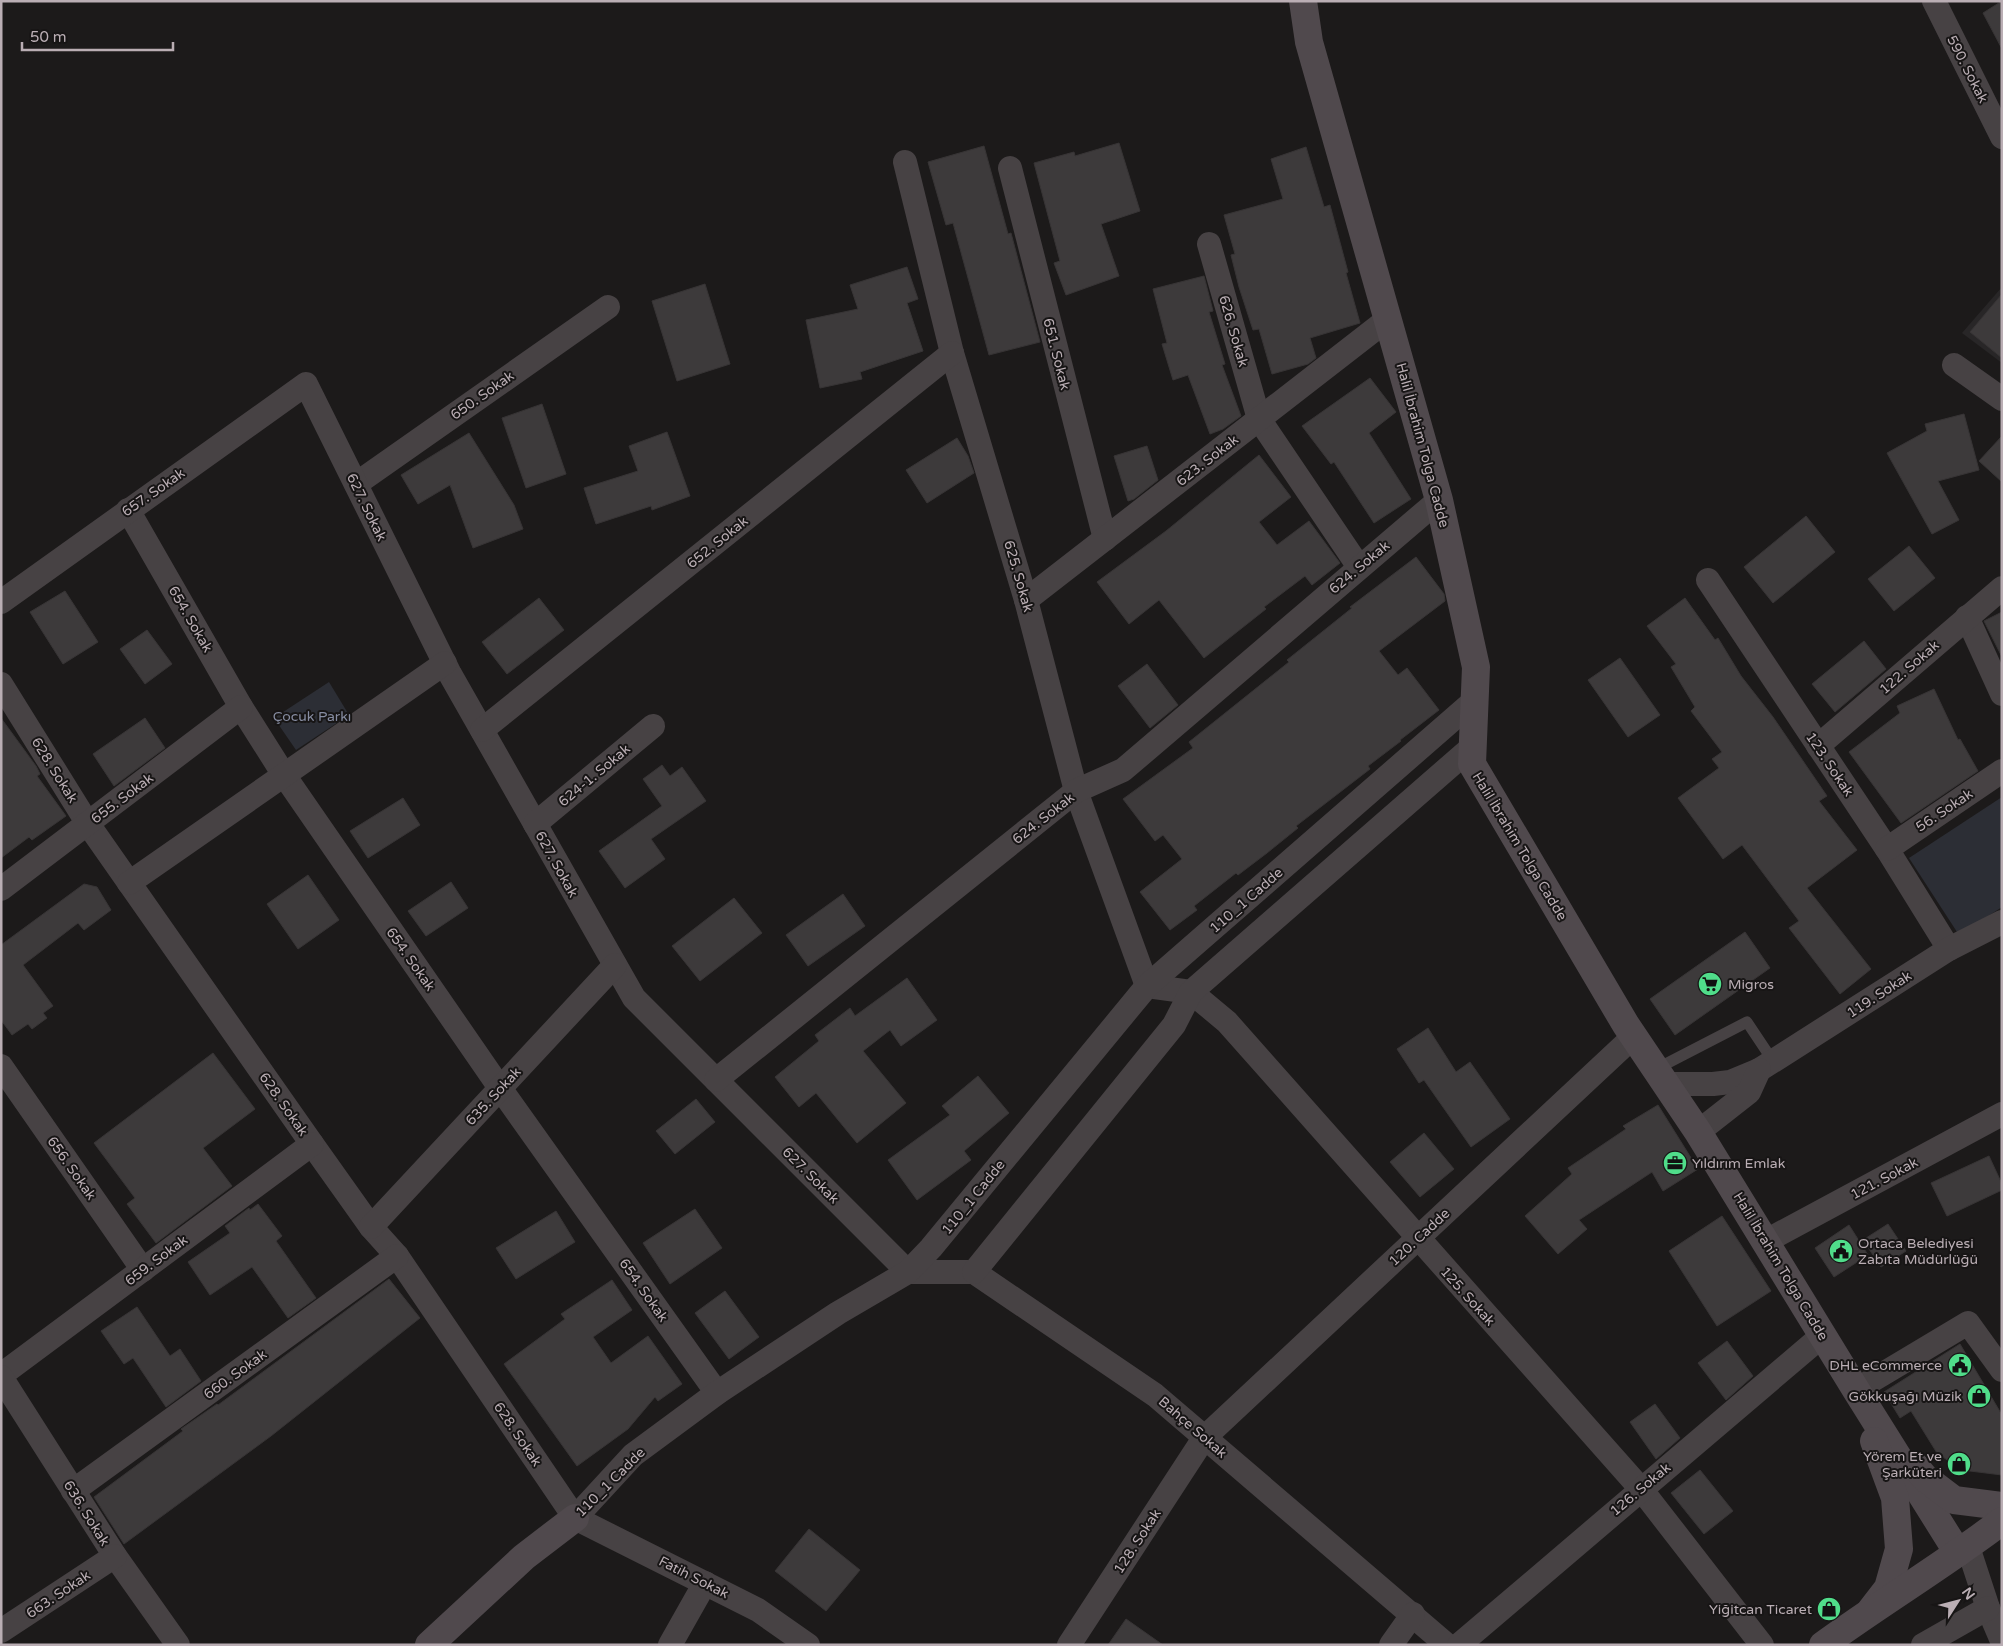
<svg xmlns="http://www.w3.org/2000/svg" width="2003" height="1646" font-family="'Varela Round',sans-serif">
  <style>
    .built { fill: #282627 }
    .green { fill: #2c2e35 }
    .building { fill: #3d3a3b; stroke: #373435 }
    .lines { fill: none; stroke-linecap: round; stroke-linejoin: round }
    .lane { stroke: #474244; stroke-width: 11 }
    .street { stroke: #474244; stroke-width: 24 }
    .secondary { stroke: #50494d; stroke-width: 28 }
    .labels { text-anchor: middle; stroke-width: 4; stroke-linejoin: round; paint-order: stroke }
    .street-label { font-size: 14px; fill: #baaeb4; stroke: #171515 }
    .park-label { font-size: 14px; fill: #878da2; stroke: #171515 }
    .poi-label { font-size: 14px; fill: #baaeb4; stroke: #171515; text-anchor: end }
  </style>
  <rect width="100%" height="100%" fill="#1c1a1a"/>
  <path class="built" d="M 2002,287 L 2002,363 L 1962,333 Z"/>
  <g class="green">
    <path d="M 329,682 L 349,715 L 296,750 L 274,718 Z"/>
    <path d="M 2002,797 L 2002,907 L 1959,935 L 1909,858 Z"/>
  </g>
  <g class="building">
    <path d="M 2002,1 L 2002,49 L 1983,13 Z"/>
    <path d="M 1119,143 L 1140,211 L 1101,224 L 1119,276 L 1066,295 L 1054,263 L 1060,261 L 1034,163 L 1074,152 L 1075,156 Z"/>
    <path d="M 984,146 L 1008,234 L 1011,233 L 1040,342 L 989,355 L 953,223 L 946,225 L 928,162 Z"/>
    <path d="M 1306,147 L 1324,207 L 1330,205 L 1348,272 L 1346,273 L 1360,323 L 1310,338 L 1316,358 L 1308,364 L 1272,374 L 1259,329 L 1253,330 L 1239,287 L 1231,255 L 1235,254 L 1224,215 L 1283,199 L 1271,159 Z"/>
    <path d="M 907,267 L 918,299 L 907,303 L 923,351 L 860,372 L 862,379 L 820,388 L 806,320 L 858,309 L 850,285 Z"/>
    <path d="M 1204,276 L 1213,311 L 1209,312 L 1225,364 L 1222,365 L 1241,416 L 1223,429 L 1210,434 L 1188,375 L 1173,380 L 1162,344 L 1167,343 L 1153,289 Z"/>
    <path d="M 705,284 L 730,364 L 677,381 L 652,301 Z"/>
    <path d="M 2002,294 L 2002,358 L 1970,332 Z"/>
    <path d="M 1370,378 L 1396,412 L 1369,433 L 1411,499 L 1374,523 L 1334,462 L 1331,464 L 1302,426 Z"/>
    <path d="M 542,404 L 566,474 L 526,488 L 502,418 Z"/>
    <path d="M 1964,414 L 1979,470 L 1938,481 L 1959,520 L 1932,534 L 1887,453 L 1927,431 L 1925,424 Z"/>
    <path d="M 667,432 L 690,496 L 652,510 L 651,506 L 596,524 L 584,488 L 638,471 L 629,446 Z"/>
    <path d="M 469,433 L 514,505 L 523,529 L 473,548 L 450,485 L 418,504 L 401,475 Z"/>
    <path d="M 2002,436 L 2002,482 L 1979,461 Z"/>
    <path d="M 957,438 L 968,456 L 974,473 L 927,503 L 906,470 Z"/>
    <path d="M 1147,446 L 1158,480 L 1134,499 L 1128,501 L 1114,456 Z"/>
    <path d="M 1259,455 L 1291,497 L 1259,522 L 1277,545 L 1309,521 L 1340,563 L 1312,585 L 1305,576 L 1264,607 L 1266,609 L 1204,658 L 1159,600 L 1129,624 L 1097,582 L 1166,531 Z"/>
    <path d="M 1806,516 L 1835,552 L 1773,603 L 1744,567 Z"/>
    <path d="M 1909,546 L 1935,578 L 1894,611 L 1868,579 Z"/>
    <path d="M 1416,557 L 1444,594 L 1445,601 L 1379,651 L 1398,675 L 1407,668 L 1439,710 L 1400,740 L 1401,741 L 1368,766 L 1370,769 L 1296,826 L 1298,828 L 1267,853 L 1238,875 L 1236,873 L 1194,906 L 1197,910 L 1170,930 L 1140,892 L 1182,859 L 1163,835 L 1155,841 L 1123,799 L 1193,748 L 1189,742 L 1289,662 L 1287,660 L 1352,608 L 1350,607 Z"/>
    <path d="M 65,591 L 98,642 L 63,664 L 30,612 Z"/>
    <path d="M 539,598 L 564,630 L 507,674 L 482,642 Z"/>
    <path d="M 1685,598 L 1715,640 L 1718,638 L 1741,676 L 1773,717 L 1827,796 L 1819,801 L 1857,850 L 1807,888 L 1871,969 L 1840,994 L 1789,928 L 1799,921 L 1742,845 L 1723,859 L 1678,798 L 1719,768 L 1712,759 L 1722,752 L 1691,711 L 1695,707 L 1671,667 L 1676,664 L 1647,626 Z"/>
    <path d="M 2002,612 L 2002,657 L 1984,621 Z"/>
    <path d="M 147,630 L 172,664 L 145,684 L 120,649 Z"/>
    <path d="M 1864,641 L 1886,669 L 1835,712 L 1812,684 Z"/>
    <path d="M 1620,658 L 1660,715 L 1628,737 L 1588,680 Z"/>
    <path d="M 1147,664 L 1178,705 L 1150,728 L 1118,686 Z"/>
    <path d="M 1934,689 L 1958,740 L 1960,739 L 1978,771 L 1901,823 L 1849,752 L 1900,713 L 1897,706 Z"/>
    <path d="M 1,718 L 36,766 L 40,774 L 37,776 L 66,816 L 32,840 L 29,837 L 1,858 Z"/>
    <path d="M 145,718 L 165,748 L 114,786 L 93,754 Z"/>
    <path d="M 662,765 L 670,776 L 682,767 L 706,801 L 651,839 L 665,859 L 625,888 L 599,851 L 662,806 L 643,779 Z"/>
    <path d="M 403,798 L 420,825 L 368,858 L 350,831 Z"/>
    <path d="M 308,875 L 339,920 L 298,949 L 267,904 Z"/>
    <path d="M 451,882 L 468,908 L 426,936 L 408,911 Z"/>
    <path d="M 84,884 L 97,887 L 111,910 L 84,930 L 78,923 L 23,965 L 53,1006 L 43,1013 L 47,1018 L 32,1029 L 28,1024 L 12,1035 L 1,1020 L 1,945 Z"/>
    <path d="M 843,894 L 865,926 L 808,966 L 786,935 Z"/>
    <path d="M 734,898 L 762,933 L 700,981 L 672,946 Z"/>
    <path d="M 1745,932 L 1770,968 L 1675,1035 L 1650,999 Z"/>
    <path d="M 907,978 L 937,1020 L 901,1046 L 890,1030 L 863,1051 L 906,1103 L 857,1143 L 816,1093 L 799,1107 L 775,1077 L 819,1041 L 815,1035 L 850,1008 L 855,1016 Z"/>
    <path d="M 1428,1028 L 1456,1072 L 1470,1062 L 1510,1119 L 1471,1147 L 1424,1080 L 1419,1083 L 1397,1049 Z"/>
    <path d="M 213,1053 L 255,1109 L 203,1148 L 232,1186 L 156,1243 L 127,1204 L 135,1198 L 94,1143 Z"/>
    <path d="M 978,1076 L 1009,1113 L 964,1151 L 971,1160 L 917,1200 L 888,1160 L 950,1115 L 942,1106 Z"/>
    <path d="M 696,1099 L 715,1122 L 675,1154 L 656,1131 Z"/>
    <path d="M 1658,1105 L 1698,1169 L 1663,1191 L 1652,1172 L 1579,1220 L 1587,1229 L 1558,1254 L 1525,1216 L 1572,1174 L 1568,1168 L 1626,1129 L 1623,1126 Z"/>
    <path d="M 1424,1133 L 1454,1169 L 1420,1197 L 1390,1162 Z"/>
    <path d="M 1989,1156 L 2002,1184 L 2002,1190 L 1947,1216 L 1931,1183 Z"/>
    <path d="M 258,1204 L 282,1236 L 276,1241 L 316,1298 L 288,1318 L 252,1267 L 210,1295 L 188,1262 L 230,1233 L 225,1226 L 249,1208 L 250,1210 Z"/>
    <path d="M 695,1209 L 722,1248 L 670,1284 L 643,1243 Z"/>
    <path d="M 556,1211 L 575,1242 L 516,1279 L 496,1248 Z"/>
    <path d="M 1722,1216 L 1771,1291 L 1717,1326 L 1669,1251 Z"/>
    <path d="M 1888,1224 L 1906,1251 L 1881,1267 L 1863,1240 Z"/>
    <path d="M 1849,1225 L 1868,1255 L 1834,1277 L 1815,1248 Z"/>
    <path d="M 389,1279 L 420,1318 L 271,1436 L 124,1544 L 94,1497 L 183,1431 L 181,1429 L 217,1404 L 218,1405 Z"/>
    <path d="M 612,1280 L 632,1310 L 593,1337 L 611,1363 L 648,1336 L 682,1384 L 658,1401 L 655,1397 L 628,1429 L 577,1466 L 504,1364 L 565,1319 L 561,1314 Z"/>
    <path d="M 725,1291 L 759,1337 L 729,1359 L 695,1313 Z"/>
    <path d="M 137,1307 L 170,1356 L 180,1349 L 201,1381 L 166,1407 L 133,1358 L 124,1364 L 101,1331 Z"/>
    <path d="M 1727,1341 L 1753,1376 L 1726,1400 L 1698,1363 Z"/>
    <path d="M 1960,1344 L 2002,1415 L 2002,1475 L 1962,1470 L 1937,1453 L 1911,1411 L 1900,1418 L 1884,1392 Z"/>
    <path d="M 1655,1404 L 1680,1438 L 1656,1459 L 1630,1422 Z"/>
    <path d="M 1700,1470 L 1733,1511 L 1704,1534 L 1671,1493 Z"/>
    <path d="M 809,1529 L 860,1570 L 826,1611 L 775,1571 Z"/>
    <path d="M 1126,1619 L 1163,1645 L 1108,1645 Z"/>
  </g>
  <g class="lines">
    <path class="lane" d="M 1656,1069 L 1747,1022 L 1773,1061"/>
    <g class="street">
      <path d="M 1934,1 L 2002,137"/>
      <path d="M 905,162 L 952,353 L 1026,600 L 1076,791 L 1147,986 L 1191,992 L 1227,1022 L 1641,1489 L 1762,1645"/>
      <path d="M 1010,168 L 1105,539"/>
      <path d="M 1209,244 L 1259,419 L 1359,567"/>
      <path d="M 1954,365 L 2002,399"/>
      <path d="M 356,484 L 608,307"/>
      <path d="M 128,510 L 241,707 L 284,775 L 500,1088 L 717,1393"/>
      <path d="M 1708,580 L 1887,849 L 1949,949"/>
      <path d="M 1026,600 L 1388,319"/>
      <path d="M 1,602 L 306,384 L 450,674 L 634,998 L 908,1272"/>
      <path d="M 1967,617 L 2002,694"/>
      <path d="M 1,684 L 88,824 L 312,1144 L 371,1227 L 397,1256 L 575,1518 L 758,1610 L 808,1645"/>
      <path d="M 482,730 L 952,353"/>
      <path d="M 1818,746 L 2002,588"/>
      <path d="M 535,824 L 653,726"/>
      <path d="M 1887,849 L 2002,771"/>
      <path d="M 129,883 L 445,663"/>
      <path d="M 1,889 L 241,707"/>
      <path d="M 1,1066 L 143,1270"/>
      <path d="M 716,1080 L 1076,791 L 1123,770 L 1439,500"/>
      <path d="M 1666,1084 L 1713,1084 L 1730,1082 L 1759,1070 L 1949,949 L 2002,922"/>
      <path d="M 1698,1132 L 1749,1092 L 1759,1070"/>
      <path d="M 371,1227 L 615,965"/>
      <path d="M 1766,1241 L 2002,1114"/>
      <path d="M 908,1272 L 974,1272 L 1155,1395 L 1447,1645"/>
      <path d="M 974,1272 L 1174,1025 L 1191,992 L 1472,747"/>
      <path d="M 1,1375 L 312,1144"/>
      <path d="M 1,1377 L 115,1556 L 178,1645"/>
      <path d="M 1856,1390 L 1968,1323 L 2002,1370"/>
      <path d="M 73,1491 L 397,1256"/>
      <path d="M 575,1518 L 633,1455 L 717,1393 L 838,1313 L 908,1272 L 931,1248 L 1147,986 L 1475,700"/>
      <path d="M 1968,1547 L 1988,1608 L 2002,1641"/>
      <path d="M 1,1631 L 115,1556"/>
      <path d="M 670,1645 L 705,1583"/>
      <path d="M 1069,1645 L 1204,1438 L 1633,1037"/>
      <path d="M 1391,1645 L 1413,1614"/>
      <path d="M 1459,1645 L 1823,1335"/>
      <path d="M 1923,1645 L 1988,1608"/>
    </g>
    <g class="secondary">
      <path d="M 1303,1 L 1309,42 L 1439,500 L 1476,667 L 1472,764 L 1626,1025 L 1698,1132 L 1856,1390 L 1958,1553"/>
      <path d="M 1915,1466 L 1925,1478 L 1954,1500 L 2002,1506"/>
      <path d="M 1871,1610 L 1888,1588 L 1899,1549 L 1895,1498 L 1874,1441"/>
      <path d="M 429,1645 L 524,1557 L 575,1518"/>
      <path d="M 1823,1645 C 1882,1602 1944,1565 2002,1521"/>
    </g>
  </g>
  <defs>
    <g id="supermarket-disc" transform="scale(1.25)"><circle r="9.5" fill="#50dd8a" stroke="#171515"/><path d="M-6-5.5h2.5l.6 2H6L4.5 2H-2.5L-4.4-4H-6ZM-1.5 3.2a1.3 1.3 0 1 0 .1 0ZM3 3.2a1.3 1.3 0 1 0 .1 0Z" fill="#111"/></g>
    <g id="office-disc" transform="scale(1.25)"><circle r="9.5" fill="#50dd8a" stroke="#171515"/><path d="M-6-3h4V-5.5h4V-3h4V5H-6ZM-1-4.5V-3h2v-1.5ZM-6 0V1H6V0Z" fill="#111"/></g>
    <g id="civic-disc" transform="scale(1.25)"><circle r="9.5" fill="#50dd8a" stroke="#171515"/><path d="M-.6-6.5H3V-4.5H.6V-3L4-1V1h2V6H-6V1h2V-1L-.6-3ZM-1.2 2.5V6h2.4V2.5Z" fill="#111"/></g>
    <g id="shop-disc" transform="scale(1.25)"><circle r="9.5" fill="#50dd8a" stroke="#171515"/><path d="M-5-2.5h2.3a2.7 3.5 0 0 1 5.4 0H5L5.5 6h-11ZM-1.5-2.5h3a1.5 2.3 0 0 0-3 0Z" fill="#111"/></g>
  </defs>
  <g fill-rule="evenodd">
    <use href="#supermarket-disc" x="1710" y="984"/>
    <use href="#office-disc" x="1675" y="1163"/>
    <use href="#civic-disc" x="1841" y="1251"/>
    <use href="#civic-disc" x="1960" y="1365"/>
    <use href="#shop-disc" x="1979" y="1396"/>
    <use href="#shop-disc" x="1959" y="1464"/>
    <use href="#shop-disc" x="1829" y="1609"/>
  </g>
  <g class="labels">
    <g class="street-label">
      <text transform="translate(1968 69) rotate(63)" y="5">590. Sokak</text>
      <text transform="translate(1234 331) rotate(74)" y="5">626. Sokak</text>
      <text transform="translate(1057 354) rotate(76)" y="5">651. Sokak</text>
      <text transform="translate(482 395) rotate(-35)" y="5">650. Sokak</text>
      <text transform="translate(1423 445) rotate(75)" y="5">Halil İbrahim Tolga Cadde</text>
      <text transform="translate(1207 460) rotate(-38)" y="5">623. Sokak</text>
      <text transform="translate(153 492) rotate(-35)" y="5">657. Sokak</text>
      <text transform="translate(367 507) rotate(64)" y="5">627. Sokak</text>
      <text transform="translate(717 542) rotate(-39)" y="5">652. Sokak</text>
      <text transform="translate(1359 567) rotate(-40)" y="5">624. Sokak</text>
      <text transform="translate(1019 576) rotate(74)" y="5">625. Sokak</text>
      <text transform="translate(191 619) rotate(60)" y="5">654. Sokak</text>
      <text transform="translate(1909 667) rotate(-41)" y="5">122. Sokak</text>
      <text transform="translate(1830 764) rotate(56)" y="5">123. Sokak</text>
      <text transform="translate(55 770) rotate(58)" y="5">628. Sokak</text>
      <text transform="translate(594 775) rotate(-40)" y="5">624-1. Sokak</text>
      <text transform="translate(122 798) rotate(-37)" y="5">655. Sokak</text>
      <text transform="translate(1944 810) rotate(-34)" y="5">56. Sokak</text>
      <text transform="translate(1043 818) rotate(-38)" y="5">624. Sokak</text>
      <text transform="translate(1520 846) rotate(59)" y="5">Halil İbrahim Tolga Cadde</text>
      <text transform="translate(557 864) rotate(61)" y="5">627. Sokak</text>
      <text transform="translate(1246 900) rotate(-41)" y="5">110_1 Cadde</text>
      <text transform="translate(411 959) rotate(55)" y="5">654. Sokak</text>
      <text transform="translate(1879 994) rotate(-33)" y="5">119. Sokak</text>
      <text transform="translate(493 1096) rotate(-47)" y="5">635. Sokak</text>
      <text transform="translate(284 1104) rotate(55)" y="5">628. Sokak</text>
      <text transform="translate(72 1168) rotate(55)" y="5">656. Sokak</text>
      <text transform="translate(811 1175) rotate(45)" y="5">627. Sokak</text>
      <text transform="translate(1884 1178) rotate(-28)" y="5">121. Sokak</text>
      <text transform="translate(973 1197) rotate(-51)" y="5">110_1 Cadde</text>
      <text transform="translate(1419 1237) rotate(-43)" y="5">120. Cadde</text>
      <text transform="translate(156 1260) rotate(-37)" y="5">659. Sokak</text>
      <text transform="translate(1781 1266) rotate(59)" y="5">Halil İbrahim Tolga Cadde</text>
      <text transform="translate(644 1290) rotate(55)" y="5">654. Sokak</text>
      <text transform="translate(1468 1296) rotate(48)" y="5">125. Sokak</text>
      <text transform="translate(235 1374) rotate(-36)" y="5">660. Sokak</text>
      <text transform="translate(1193 1427) rotate(41)" y="5">Bahçe Sokak</text>
      <text transform="translate(518 1434) rotate(56)" y="5">628. Sokak</text>
      <text transform="translate(610 1482) rotate(-45)" y="5">110_1 Cadde</text>
      <text transform="translate(1640 1489) rotate(-40)" y="5">126. Sokak</text>
      <text transform="translate(87 1513) rotate(58)" y="5">636. Sokak</text>
      <text transform="translate(1137 1541) rotate(-57)" y="5">128. Sokak</text>
      <text transform="translate(694 1577) rotate(27)" y="5">Fatih Sokak</text>
      <text transform="translate(58 1594) rotate(-34)" y="5">663. Sokak</text>
    </g>
    <g class="park-label">
      <text x="312" y="721">Çocuk Parkı</text>
    </g>
    <g class="poi-label">
      <text x="1728" y="989" text-anchor="start">Migros</text>
      <text x="1692" y="1168" text-anchor="start">Yıldırım Emlak</text>
      <text x="1858" y="1248" text-anchor="start">Ortaca Belediyesi<tspan x="1858" dy="16">Zabıta Müdürlüğü</tspan></text>
      <text x="1942" y="1370">DHL eCommerce</text>
      <text x="1962" y="1401">Gökkuşağı Müzik</text>
      <text x="1942" y="1461">Yörem Et ve<tspan x="1942" dy="16">Şarküteri</tspan></text>
      <text x="1812" y="1614">Yiğitcan Ticaret</text>
    </g>
  </g>
  <rect width="2003" height="1646" fill="none" stroke="#baaeb4" stroke-width="5"/>
  <g transform="translate(1958 1601) rotate(54)" stroke="#171515" stroke-width="4" paint-order="stroke">
  <path d="M0-4L9 19L0 12L-9 19Z" fill="#baaeb4"/>
  <text y="-8" font-size="14" font-weight="bold" text-anchor="middle" fill="#baaeb4">N</text>
  </g>
  <path d="M22 42v8h151v-8" fill="none" stroke="#baaeb4" stroke-width="2.5"/>
  <text x="30" y="42" font-size="15" fill="#baaeb4" stroke="#171515" stroke-width="4" paint-order="stroke">50 m</text>
</svg>
